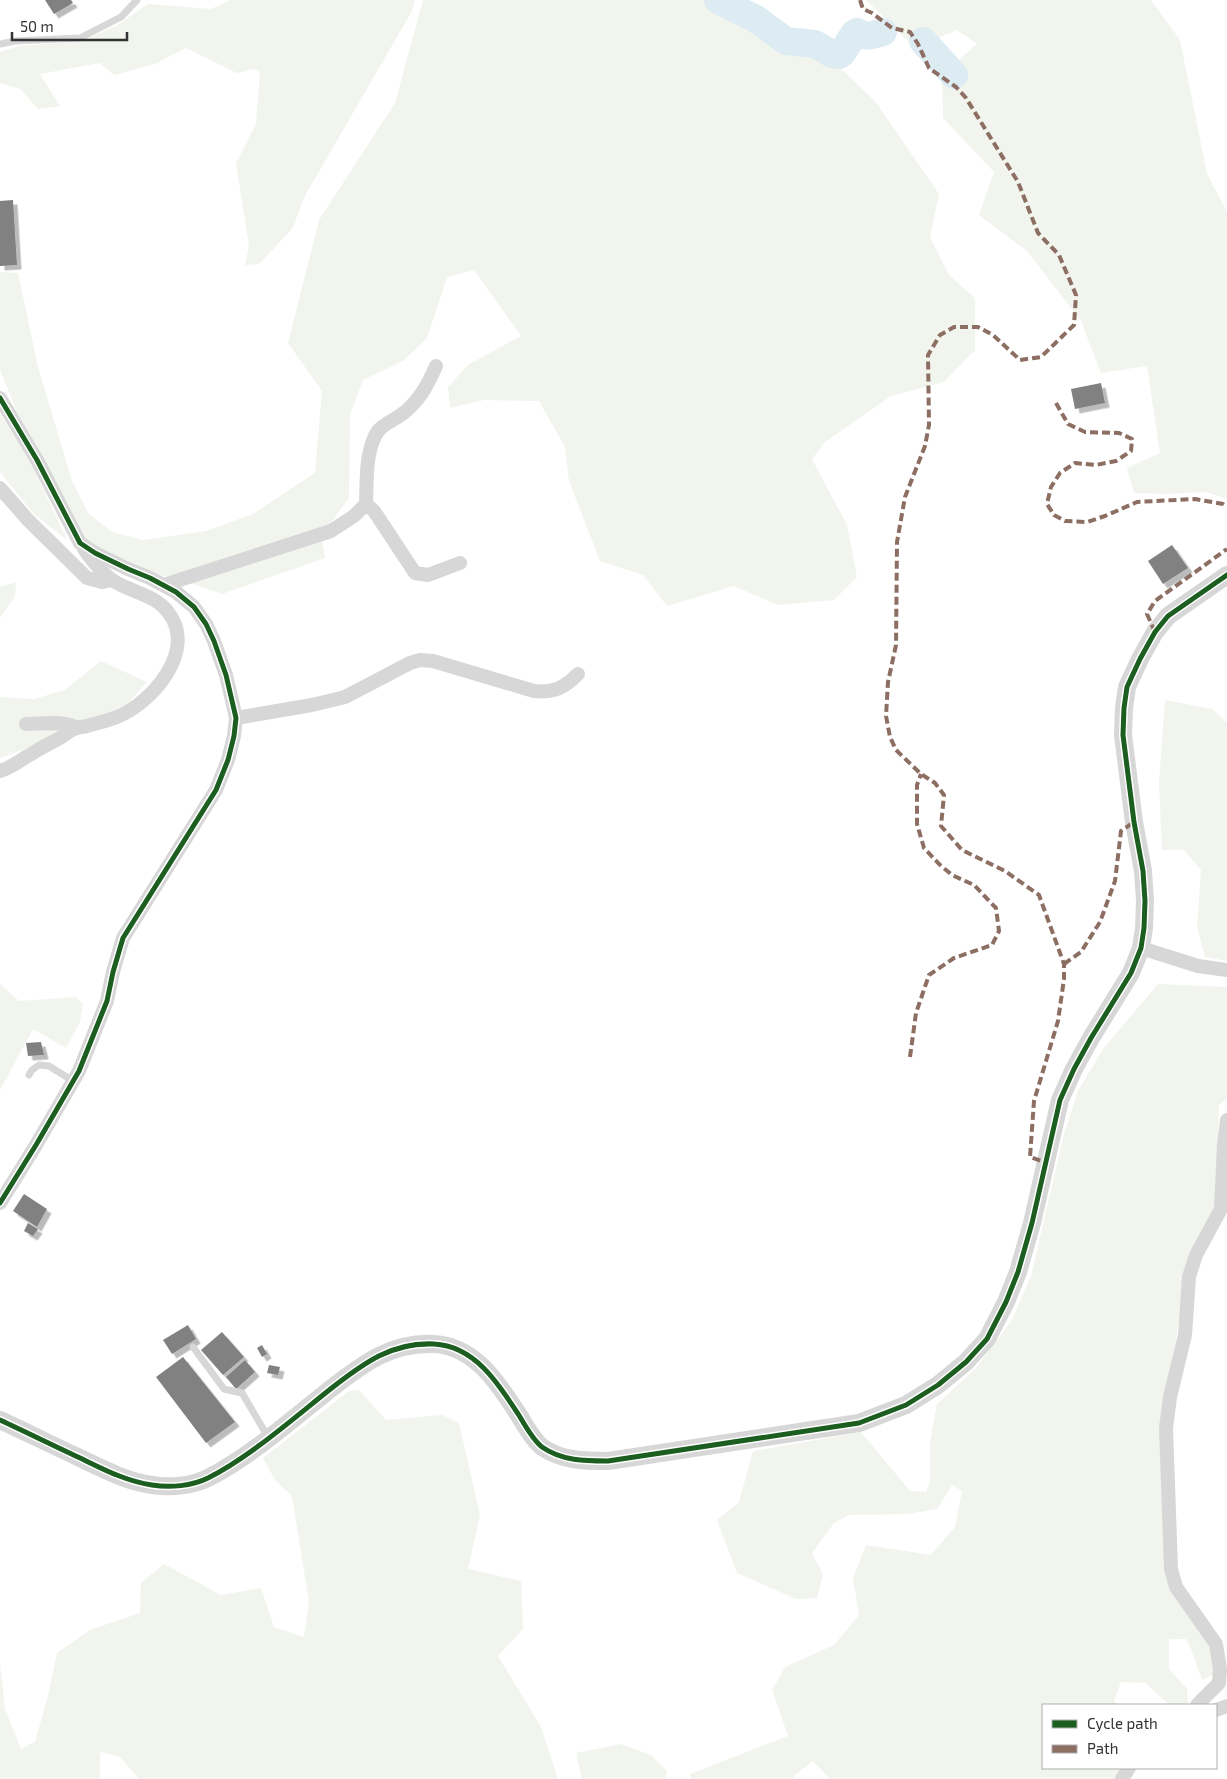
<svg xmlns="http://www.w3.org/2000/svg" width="1227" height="1779" font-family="'Exo 2',sans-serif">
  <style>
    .green { fill: #f1f5ed }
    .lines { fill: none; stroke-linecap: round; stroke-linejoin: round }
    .river { stroke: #ddebf3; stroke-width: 28 }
    .building { fill: #818181; filter: url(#shadow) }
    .service { stroke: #d7d7d7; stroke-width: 7 }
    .minor { stroke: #d7d7d7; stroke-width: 14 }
    .tertiary { stroke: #d7d7d7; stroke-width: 18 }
    .quiet { stroke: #8d6e63; stroke-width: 4; stroke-dasharray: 8 4; stroke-linecap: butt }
    .cycleway-casing { stroke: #fff; stroke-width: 8 }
    .cycleway { stroke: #1b5e20; stroke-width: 5 }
  </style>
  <defs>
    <filter id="shadow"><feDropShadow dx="4.5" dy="4.5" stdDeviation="0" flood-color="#0004"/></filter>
  </defs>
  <rect width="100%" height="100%" fill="#fff"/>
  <g class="green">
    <path d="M 231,0 L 415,0 L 412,11 L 306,194 L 292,229 L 259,264 L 245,265 L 249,246 L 236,163 L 256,124 L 260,72 L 254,69 L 237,73 L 186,48 L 155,64 L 114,75 L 100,63 L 40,74 L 60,106 L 38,109 L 20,89 L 0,83 L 0,52 L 19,46 L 81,41 L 116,26 L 148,4 L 211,9 Z"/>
    <path d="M 423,0 L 716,0 L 763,41 L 834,62 L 875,101 L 939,194 L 930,237 L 949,275 L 975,298 L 975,350 L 944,382 L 891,396 L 825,442 L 812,459 L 847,525 L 857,577 L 834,600 L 778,605 L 734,586 L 667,606 L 643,575 L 600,561 L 569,481 L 565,447 L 539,401 L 484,400 L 450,408 L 448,387 L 468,365 L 521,336 L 474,270 L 447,277 L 427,338 L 403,361 L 363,380 L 350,415 L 349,498 L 321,536 L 325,558 L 222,594 L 179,579 L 136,570 L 81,542 L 45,462 L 17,412 L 0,370 L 0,272 L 18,273 L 38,367 L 72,481 L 89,514 L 112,532 L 143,540 L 206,531 L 253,514 L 315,473 L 322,391 L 288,343 L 319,220 L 395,103 Z"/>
    <path d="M 866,0 L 1151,0 L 1180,40 L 1207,174 L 1227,212 L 1227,499 L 1206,492 L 1167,494 L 1134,493 L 1127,468 L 1160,453 L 1147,366 L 1101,373 L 1081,321 L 1027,251 L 979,215 L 994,172 L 943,118 L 942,75 L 977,44 L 957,30 L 915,48 Z"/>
    <path d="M 0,414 L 29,459 L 67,540 L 34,514 L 0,472 Z"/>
    <path d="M 16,582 L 15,596 L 0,618 L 0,587 Z"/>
    <path d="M 101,661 L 147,682 L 127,704 L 72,732 L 0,758 L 0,697 L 34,699 L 65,690 Z"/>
    <path d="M 1165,700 L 1212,709 L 1227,723 L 1227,961 L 1205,957 L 1197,927 L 1201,870 L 1184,850 L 1162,850 L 1159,783 Z"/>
    <path d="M 0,984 L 19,1001 L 76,997 L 83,1004 L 80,1022 L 66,1048 L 33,1029 L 0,1090 Z"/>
    <path d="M 1158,984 L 1227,987 L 1227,1098 L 1219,1105 L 1215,1208 L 1184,1283 L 1177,1334 L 1171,1364 L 1168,1561 L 1208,1639 L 1217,1673 L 1202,1680 L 1192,1651 L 1186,1639 L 1169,1639 L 1169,1669 L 1187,1689 L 1188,1705 L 1170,1705 L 1145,1683 L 1121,1682 L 1114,1701 L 1117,1705 L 1043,1705 L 1043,1768 L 1123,1768 L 1115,1779 L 830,1779 L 813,1761 L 795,1775 L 793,1779 L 691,1779 L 690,1774 L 788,1736 L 772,1690 L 785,1667 L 834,1645 L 859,1615 L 853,1578 L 866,1545 L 931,1555 L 955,1527 L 962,1491 L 952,1485 L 937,1509 L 907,1514 L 849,1515 L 834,1523 L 812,1553 L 823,1574 L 817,1598 L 796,1599 L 737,1573 L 717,1520 L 739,1502 L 753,1451 L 861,1432 L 910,1491 L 926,1492 L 930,1482 L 930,1442 L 937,1404 L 975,1369 L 1012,1320 L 1031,1276 L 1064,1134 L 1078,1091 L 1103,1049 Z"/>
    <path d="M 359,1390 L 386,1420 L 442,1415 L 459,1423 L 480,1515 L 468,1569 L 521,1581 L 523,1629 L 498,1656 L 541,1727 L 558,1779 L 139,1779 L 120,1757 L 100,1752 L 100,1779 L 0,1779 L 0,1662 L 5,1709 L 21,1749 L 35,1742 L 48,1696 L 57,1653 L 90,1630 L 140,1613 L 141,1583 L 164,1564 L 221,1595 L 261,1588 L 274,1627 L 304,1637 L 309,1602 L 292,1496 L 275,1480 L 263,1458 L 349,1391 Z"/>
    <path d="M 621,1744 L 651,1755 L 667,1771 L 665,1779 L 582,1779 L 576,1753 Z"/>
  </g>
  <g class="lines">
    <g class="river">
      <path d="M 718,0 L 756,19 L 786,41 L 815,44 L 832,54 L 839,55 L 842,53 L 854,34 L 857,32 C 866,38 873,35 883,32"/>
      <path d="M 923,41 L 954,75"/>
    </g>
  </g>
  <g class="building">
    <path d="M 45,0 L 71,0 L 73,3 L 54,14 Z"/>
    <path d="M 13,200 L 17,265 L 0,266 L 0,201 Z"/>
    <path d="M 1101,383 L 1105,403 L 1075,409 L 1071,389 Z"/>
    <path d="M 1172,545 L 1188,568 L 1163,584 L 1148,561 Z"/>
    <path d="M 41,1042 L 44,1055 L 28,1056 L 26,1043 Z"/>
    <path d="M 24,1194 L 47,1209 L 37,1227 L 13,1211 Z"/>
    <path d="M 28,1223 L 38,1229 L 33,1236 L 24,1231 Z"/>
    <path d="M 188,1325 L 196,1339 L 172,1354 L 163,1340 Z"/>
    <path d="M 222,1332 L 244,1357 L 223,1375 L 201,1350 Z"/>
    <path d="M 262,1345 L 267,1354 L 262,1357 L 257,1348 Z"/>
    <path d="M 183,1357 L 235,1422 L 206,1443 L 156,1377 Z"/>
    <path d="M 245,1360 L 255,1372 L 236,1389 L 226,1377 Z"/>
    <path d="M 269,1365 L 280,1367 L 278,1375 L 267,1373 Z"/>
  </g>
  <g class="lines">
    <g class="service">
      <path d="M 0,44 L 15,41 L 80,38 L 121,17 L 137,0"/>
      <path d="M 29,1075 L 32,1070 L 39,1065 L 49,1066 L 73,1081"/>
      <path d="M 193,1347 L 224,1389 L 242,1393 L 268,1437"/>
    </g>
    <g class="minor">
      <path d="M 0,398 L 37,460 L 80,543 L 95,553 L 128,569 L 150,578 L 176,592 L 194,607 L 206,624 L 214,641 L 226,675 L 236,718 L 234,736 L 228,760 L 216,790 L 123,938 L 113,972 L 107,1001 L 79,1071 L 36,1145 L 0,1203"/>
      <path d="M 0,488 L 28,520 L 87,578 L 102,582 L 112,580"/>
      <path d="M 366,504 L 374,511 L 415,573 L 428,575 L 460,563"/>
      <path d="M 164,585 L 331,531 L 354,516 L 366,504 C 367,483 365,457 375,436 C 381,423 397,420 407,410 C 421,398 429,382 436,366"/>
      <path d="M 236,718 L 312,705 L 345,697 L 410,663 L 420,660 L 433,661 L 534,691 C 554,693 564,688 578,674"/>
      <path d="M 26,724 C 39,724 66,720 77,728"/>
      <path d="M 0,771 C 13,767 21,759 33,753 C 42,747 51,743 60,738 C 65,735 70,730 76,728 C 79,727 84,727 87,726 C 97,723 107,721 117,717 C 152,703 198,650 168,612 C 156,596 136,593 119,584 C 105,577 93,562 84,549"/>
      <path d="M 1141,948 L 1198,966 L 1227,970"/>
      <path d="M 1197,1705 L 1219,1683 L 1220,1669 L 1216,1644 L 1176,1587 L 1171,1569 L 1166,1428 L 1170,1397 L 1185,1335 L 1189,1277 L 1196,1255 L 1221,1209 L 1224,1145 L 1227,1120"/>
      <path d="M 1216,1710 L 1227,1706"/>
      <path d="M 1122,1779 L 1129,1768"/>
    </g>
    <path class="tertiary" d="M 0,1420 C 26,1432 52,1445 78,1457 C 103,1469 125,1481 152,1485 C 170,1488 192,1486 208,1478 C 250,1457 295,1417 333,1387 C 364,1363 392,1342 434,1344 C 476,1346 500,1386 520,1417 C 526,1427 533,1440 542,1447 C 562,1461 585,1461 608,1461 L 859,1423 L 906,1405 L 938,1385 L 966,1362 L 987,1339 L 1006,1302 L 1018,1272 L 1032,1223 L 1060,1100 L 1074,1069 L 1091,1038 L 1131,973 L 1141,948 L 1144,928 L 1145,901 L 1143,871 L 1134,822 L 1123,735 L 1124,708 L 1127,687 L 1140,659 L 1155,632 L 1168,616 L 1227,575"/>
    <g class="quiet">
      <path d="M 860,0 L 863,9 L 872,13 L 892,28 L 910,32 L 918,44 L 929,68 L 956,87 L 966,98 L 1018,182 L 1038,233 L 1059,255 L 1076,295 L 1074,325 L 1041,357 L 1020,360 L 993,335 L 978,327 L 954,327 L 940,335 L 928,355 L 929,425 L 925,446 L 905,497 L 897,542 L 896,645 L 888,682 L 886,716 L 890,737 L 896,750 L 921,774 L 935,783 L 944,795 L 941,826 L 962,850 L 1005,871 L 1039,895 L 1064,964 L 1064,979 L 1058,1021 L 1034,1101 L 1030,1157 L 1044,1162"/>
      <path d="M 1056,403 L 1068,424 L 1085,432 L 1119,433 L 1132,439 L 1131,451 L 1116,461 L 1096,465 L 1075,463 L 1060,473 L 1051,487 L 1047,504 L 1054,515 L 1065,521 L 1087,522 L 1105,516 L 1137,502 L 1195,499 L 1223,504 L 1227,507"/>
      <path d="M 1155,632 L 1147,614 L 1155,601 L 1227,549"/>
      <path d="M 1064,964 L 1081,952 L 1100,922 L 1115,881 L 1121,831 L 1134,822"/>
      <path d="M 910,1057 L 916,1013 L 929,975 L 954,958 L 992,945 L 999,931 L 996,908 L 974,885 L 952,875 L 939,864 L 924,848 L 917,824 L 917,785 L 921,774"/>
    </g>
    <g class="cycleway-casing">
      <g id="cycleway">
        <path d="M 0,398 L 37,460 L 80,543 L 95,553 L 128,569 L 150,578 L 176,592 L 194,607 L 206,624 L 214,641 L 226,675 L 236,718 L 234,736 L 228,760 L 216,790 L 123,938 L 113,972 L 107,1001 L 79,1071 L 36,1145 L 0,1203"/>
        <path d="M 0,1420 C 26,1432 52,1445 78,1457 C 103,1469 125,1481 152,1485 C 170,1488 192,1486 208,1478 C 250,1457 295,1417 333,1387 C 364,1363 392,1342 434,1344 C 476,1346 500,1386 520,1417 C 526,1427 533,1440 542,1447 C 562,1461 585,1461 608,1461 L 859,1423 L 906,1405 L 938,1385 L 966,1362 L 987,1339 L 1006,1302 L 1018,1272 L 1032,1223 L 1060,1100 L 1074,1069 L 1091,1038 L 1131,973 L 1141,948 L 1144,928 L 1145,901 L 1143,871 L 1134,822 L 1123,735 L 1124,708 L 1127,687 L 1140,659 L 1155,632 L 1168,616 L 1227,575"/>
      </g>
    </g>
    <use href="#cycleway" class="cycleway"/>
  </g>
  <rect x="1042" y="1704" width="175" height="65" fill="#ffffff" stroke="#adadad"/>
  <rect x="1052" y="1720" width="25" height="8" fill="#1b5e20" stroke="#adadad"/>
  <text x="1087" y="1729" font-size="15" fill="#333333">Cycle path</text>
  <rect x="1052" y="1745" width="25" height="8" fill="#8d6e63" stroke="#adadad"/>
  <text x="1087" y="1754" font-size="15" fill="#333333">Path</text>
  <path d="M12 32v8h115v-8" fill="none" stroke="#333333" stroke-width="2.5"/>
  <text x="20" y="32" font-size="15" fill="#333333" stroke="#ffffff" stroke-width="4" paint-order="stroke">50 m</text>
</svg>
